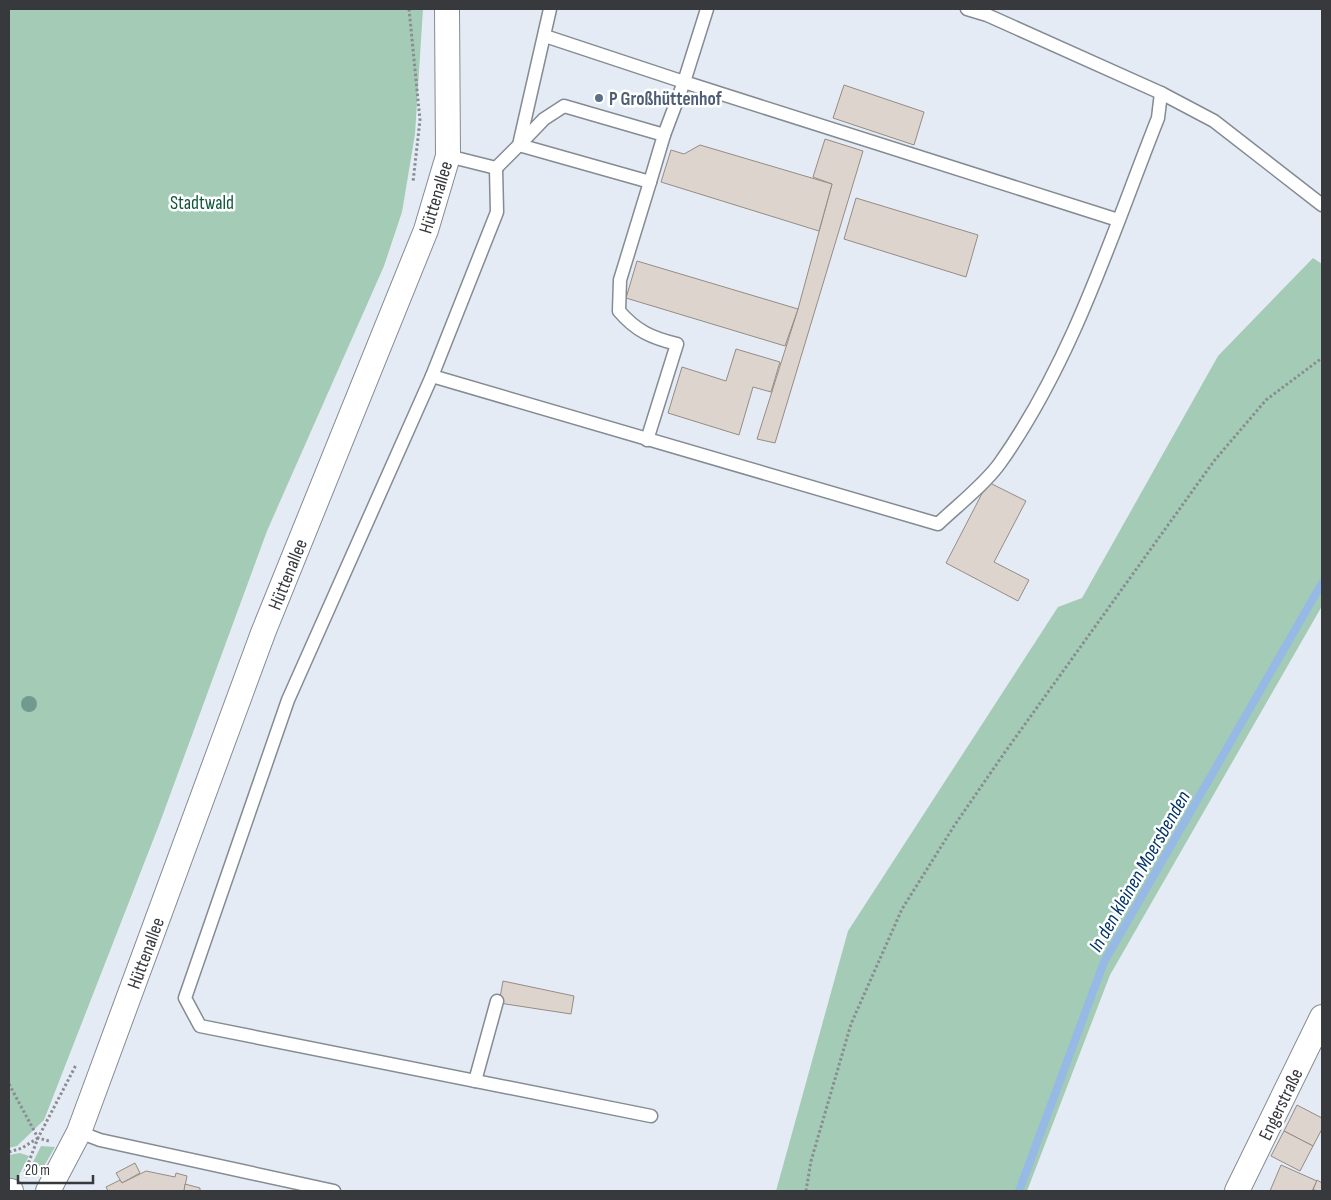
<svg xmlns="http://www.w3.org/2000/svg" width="1331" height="1200" font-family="'Sofia Sans Condensed',sans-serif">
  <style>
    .green { fill: #a4cbb5 }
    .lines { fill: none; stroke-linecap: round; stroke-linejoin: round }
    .stream { stroke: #96b9e6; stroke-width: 8 }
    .building { fill: #ddd5cd; stroke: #948c85 }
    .lane-casing { stroke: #858b93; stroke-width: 15 }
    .street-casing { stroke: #858b93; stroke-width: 26 }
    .path { stroke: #898d93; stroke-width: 3; stroke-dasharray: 2.5 2.5; stroke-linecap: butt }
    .lane { stroke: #fff; stroke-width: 12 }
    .street { stroke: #fff; stroke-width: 24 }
    .tree { fill: #709a8e }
    .service-dot { fill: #5c6f8a; stroke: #fff; stroke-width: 2 }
    .labels { text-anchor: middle; stroke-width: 5; stroke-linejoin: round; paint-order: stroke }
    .service-label { font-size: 19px; font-weight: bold; fill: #4e5e75; stroke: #fff; text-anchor: start }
    .street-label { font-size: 19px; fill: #37393d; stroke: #fff }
    .park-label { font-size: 19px; fill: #10573a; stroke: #fff }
    .water-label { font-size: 20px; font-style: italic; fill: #01356a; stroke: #fff }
  </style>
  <rect width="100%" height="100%" fill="#e5ebf4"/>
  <g class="green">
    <path d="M 9,9 L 423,9 L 415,134 L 402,212 L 384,266 L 267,531 L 159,825 L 44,1120 L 17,1146 L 9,1148 Z"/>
    <path d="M 1313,258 L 1322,264 L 1322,606 L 1110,975 L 1027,1191 L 776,1191 L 848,931 L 1058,607 L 1082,598 L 1218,356 Z"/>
    <path d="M 41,1146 L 55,1147 L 40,1173 L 25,1178 Z"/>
    <path d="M 20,1153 L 29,1156 L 17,1179 L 9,1178 L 9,1155 Z"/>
  </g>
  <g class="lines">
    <path class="stream" d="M 1019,1191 L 1104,962 L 1322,583"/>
  </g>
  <g class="building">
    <path d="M 844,85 L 924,112 L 914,145 L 833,118 Z"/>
    <path d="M 825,139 L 863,151 L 775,443 L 757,439 L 798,309 L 832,184 L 813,177 Z"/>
    <path d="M 700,145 L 832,184 L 819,231 L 661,182 L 671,150 L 684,154 Z"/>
    <path d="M 856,198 L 978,235 L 966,277 L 844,239 Z"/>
    <path d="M 637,261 L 798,309 L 785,346 L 626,298 Z"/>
    <path d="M 736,349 L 780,362 L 771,392 L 753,387 L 739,435 L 668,413 L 682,367 L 726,381 Z"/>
    <path d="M 988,482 L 1026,501 L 994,562 L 1029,580 L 1018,601 L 946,563 Z"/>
    <path d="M 503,981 L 574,996 L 571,1014 L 499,1003 Z"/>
    <path d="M 1297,1105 L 1322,1118 L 1322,1129 L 1313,1146 L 1284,1131 Z"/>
    <path d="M 1284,1131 L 1313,1146 L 1300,1171 L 1271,1156 Z"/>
    <path d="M 135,1163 L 140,1173 L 122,1183 L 116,1173 Z"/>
    <path d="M 1281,1165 L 1317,1181 L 1312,1191 L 1270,1191 Z"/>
    <path d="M 146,1171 L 175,1177 L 176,1173 L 187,1176 L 184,1191 L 108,1191 L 106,1187 L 120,1180 L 122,1183 Z"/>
    <path d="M 1317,1180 L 1322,1183 L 1322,1191 L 1313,1190 Z"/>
    <path d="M 185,1184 L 200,1188 L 200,1191 L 184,1191 Z"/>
  </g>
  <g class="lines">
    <g class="lane-casing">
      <g id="lane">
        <path d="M 707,9 L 684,82 L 1118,220"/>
        <path d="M 545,36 L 684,82 L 664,135"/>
        <path d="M 1161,93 L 1214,121 L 1322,205"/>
        <path d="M 564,106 L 664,135 L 650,182 L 519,145 L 544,119 Z"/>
        <path d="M 448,156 L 496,168 L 519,145 L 550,9"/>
        <path d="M 496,168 L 497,212 L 432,376 L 938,524 C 958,505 985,484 1000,463 C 1073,360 1112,234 1158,118 L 1161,93 L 987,15 L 967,9"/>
        <path d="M 432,376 L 288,700 L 185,998 L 200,1026 L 651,1116"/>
        <path d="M 647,440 L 677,344 C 652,338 636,331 619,311 L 620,280 L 650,182"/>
        <path d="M 475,1081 L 497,1001"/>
        <path d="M 79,1132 L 100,1140 L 334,1191"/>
      </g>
    </g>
    <g class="street-casing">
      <g id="street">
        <path d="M 9,1191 L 11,1191"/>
        <path d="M 48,1191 L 79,1132 L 263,633 L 426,230 L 448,156 L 447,9"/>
        <path d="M 1237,1191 L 1322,1017"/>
      </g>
    </g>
    <g class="path">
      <path d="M 409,9 L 420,120 L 413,182"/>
      <path d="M 9,1084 L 38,1138 L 49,1141"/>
      <path d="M 9,1152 L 22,1148 L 38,1138"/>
      <path d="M 25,1172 L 38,1138 L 76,1065"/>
      <path d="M 806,1191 L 811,1161 L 851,1024 L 902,909 L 954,826 L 1005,752 L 1214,461 L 1266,400 L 1322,358"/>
    </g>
    <use href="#lane" class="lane"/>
    <use href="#street" class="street"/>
  </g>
  <circle class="tree" cx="29" cy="704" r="8"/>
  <circle class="service-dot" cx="599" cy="98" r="5"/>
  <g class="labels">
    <g class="service-label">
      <text x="609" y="105">P Großhüttenhof</text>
    </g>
    <g class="street-label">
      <text transform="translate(435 197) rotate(-73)" y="7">Hüttenallee</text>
      <text transform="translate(287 574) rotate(-68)" y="7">Hüttenallee</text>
      <text transform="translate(145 953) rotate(-70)" y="7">Hüttenallee</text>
      <text transform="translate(1280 1104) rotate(-64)" y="7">Engerstraße</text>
    </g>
    <g class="park-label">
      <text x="202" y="209">Stadtwald</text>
    </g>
    <g class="water-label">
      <text transform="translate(1139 871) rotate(-60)" y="7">In den kleinen Moersbenden</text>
    </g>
  </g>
  <rect width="1331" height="1200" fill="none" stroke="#37393d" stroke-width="20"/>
  <path d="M18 1175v8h75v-8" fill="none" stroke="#37393d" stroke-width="2.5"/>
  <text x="25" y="1175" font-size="15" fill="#37393d" stroke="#ffffff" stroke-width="4" paint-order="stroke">20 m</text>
</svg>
